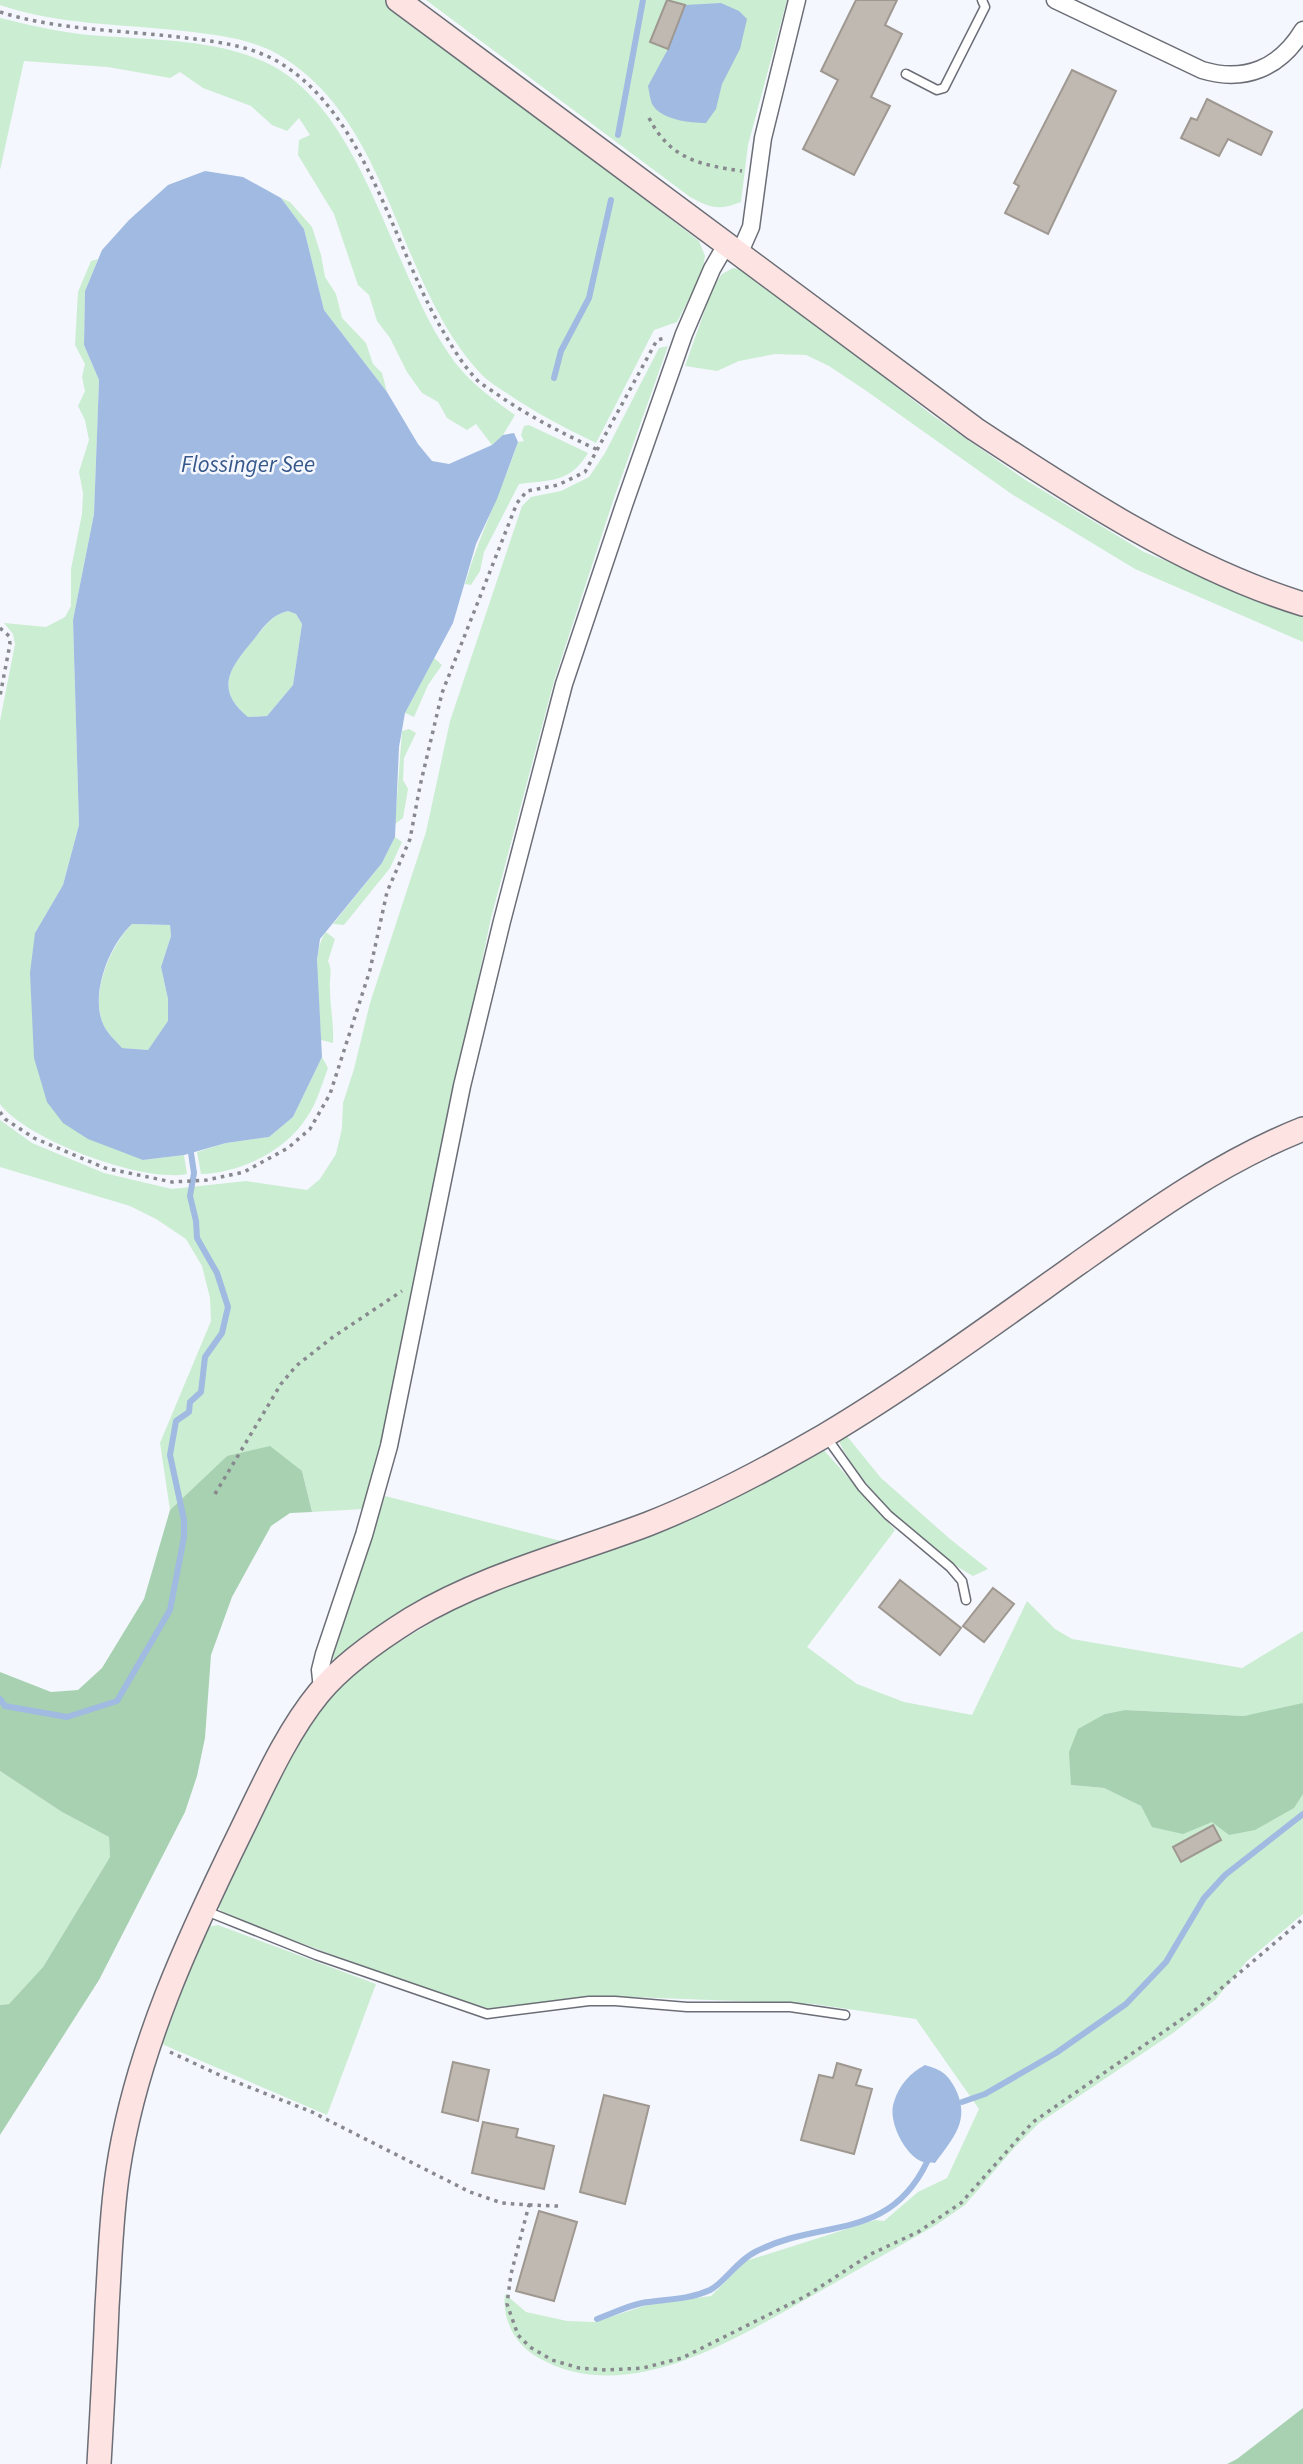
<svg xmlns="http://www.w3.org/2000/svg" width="1303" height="2464" font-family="'Source Sans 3',sans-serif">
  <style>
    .green { fill: #cbedd2 }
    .forest { fill: #a7d1b1 }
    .water { fill: #a0bae1; fill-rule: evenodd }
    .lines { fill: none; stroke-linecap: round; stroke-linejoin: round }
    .stream { stroke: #a0bae1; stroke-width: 6 }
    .building { fill: #bfb9b2; stroke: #9e9891; stroke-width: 2 }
    .lane-casing { stroke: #6b6e76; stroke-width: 11 }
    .street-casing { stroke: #6b6e76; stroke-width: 19 }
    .secondary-casing { stroke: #6b6e76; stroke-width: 26 }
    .path { stroke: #88898e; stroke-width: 3.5; stroke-dasharray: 3.5 5; stroke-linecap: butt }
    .lane { stroke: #fff; stroke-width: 8 }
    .street { stroke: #fff; stroke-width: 16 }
    .secondary { stroke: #fde3e2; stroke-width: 23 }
    .labels { text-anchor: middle; stroke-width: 5; stroke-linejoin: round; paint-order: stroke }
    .water-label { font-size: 23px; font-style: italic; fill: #35578a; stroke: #f5f7fe }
  </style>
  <rect width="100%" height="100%" fill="#f5f7fe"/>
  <g class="green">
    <path d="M 0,0 L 387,0 L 487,74 L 583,152 L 699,241 L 705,256 L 702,273 L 677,322 L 654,330 L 596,443 C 565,428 536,413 508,394 C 499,388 489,382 482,375 C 395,283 394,126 281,56 C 251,38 217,35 184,31 C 123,24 58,25 0,5 Z"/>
    <path d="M 426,0 L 787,0 L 748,145 L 741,202 C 718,211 711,208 690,197 Z"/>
    <path d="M 0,18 C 29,25 59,32 89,35 C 146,40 219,38 271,65 C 364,114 391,270 449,354 C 466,380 490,397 515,415 L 503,435 L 492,445 L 476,424 L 467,430 L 447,418 L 438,402 L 422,393 L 407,372 L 390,338 L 377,321 L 369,295 L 358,285 L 334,214 L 298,155 L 299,140 L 310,135 L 299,118 L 287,131 L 272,125 L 251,106 L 203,88 L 180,72 L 170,78 L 108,67 L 24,61 L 0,170 Z"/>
    <path d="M 281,198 L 290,202 L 312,227 L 321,255 L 325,277 L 336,294 L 342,318 L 366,343 L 373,364 L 382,373 L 387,392 L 324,310 L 304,229 Z"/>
    <path d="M 98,259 L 85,291 L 84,345 L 99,380 L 94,514 L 73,620 L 79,825 L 63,885 L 35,933 L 143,1160 L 184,1155 L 187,1174 C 143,1183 27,1140 0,1104 L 0,721 L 15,644 L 13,634 L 4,623 L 46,627 L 65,617 L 71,606 L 71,569 L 82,514 L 83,493 L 79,472 L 89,440 L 85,420 L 78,406 L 85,391 L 82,377 L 85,364 L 75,345 L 78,292 L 91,261 Z"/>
    <path d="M 733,268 L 745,270 L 756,276 L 932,415 L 1024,479 L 1144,552 L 1303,617 L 1303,642 L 1135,569 L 1013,495 L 865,390 L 829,366 L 806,355 L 775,354 L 739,361 L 717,371 L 685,366 L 713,287 L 722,274 Z"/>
    <path d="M 668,346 L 613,501 L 554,681 L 491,918 L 379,1454 L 363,1509 L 312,1512 L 302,1471 L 227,1456 L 170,1510 L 160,1443 L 211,1321 L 210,1298 L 202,1266 L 186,1239 L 156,1219 L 130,1206 L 0,1167 L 0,1120 L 32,1143 L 104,1173 L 172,1189 L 246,1181 L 307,1190 L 320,1179 L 336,1154 L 342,1128 L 343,1103 L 354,1069 L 370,1003 L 426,832 L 450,721 L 522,506 L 531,497 L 561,491 L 589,477 L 605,453 L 659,348 Z"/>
    <path d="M 529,425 L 588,453 C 570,483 550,480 519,484 L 484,552 L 480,571 L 471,585 L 465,584 C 479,535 502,490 518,442 L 524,441 L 521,435 L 524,426 Z"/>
    <path d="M 288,611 L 296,614 L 302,624 L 293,685 L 267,716 L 248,717 C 213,688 231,667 255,638 C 266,625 272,615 288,611 Z"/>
    <path d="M 434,658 L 442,665 L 428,685 L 414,717 L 405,713 Z"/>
    <path d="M 409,729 L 416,733 L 404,758 L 403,780 L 408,789 L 403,818 L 395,824 L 402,731 Z"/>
    <path d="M 395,837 L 402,842 L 390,868 L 344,925 L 333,924 L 382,863 Z"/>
    <path d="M 132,924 L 170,925 L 171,936 L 161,967 L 168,999 L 168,1022 L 148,1050 L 122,1048 C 116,1041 108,1034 104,1026 C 89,996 110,946 132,924 Z"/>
    <path d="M 326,932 L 335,939 L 328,961 C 333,971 329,978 330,989 C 330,1007 334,1024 333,1043 L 321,1040 C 320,1013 309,953 326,932 Z"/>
    <path d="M 322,1057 L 328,1068 C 322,1084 317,1103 307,1117 C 286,1151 240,1173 201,1174 L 197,1152 L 226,1143 L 269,1137 L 293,1117 Z"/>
    <path d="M 846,1435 L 881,1478 L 950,1539 L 988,1569 L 973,1576 C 929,1552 859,1487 839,1441 Z"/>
    <path d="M 822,1448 L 895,1530 L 807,1647 L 857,1684 L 904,1702 L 972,1715 L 1027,1601 L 1055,1629 L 1072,1639 L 1242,1668 L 1303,1631 L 1303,1703 L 1299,1705 L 1244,1716 L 1125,1710 L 1105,1714 L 1071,1785 L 1104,1788 L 1141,1806 L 1153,1827 L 1212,1822 L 1293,1808 L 1303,1794 L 1303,1914 L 1247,1961 L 1216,1999 L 1173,2033 L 1039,2123 L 1014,2148 L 965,2205 L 936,2225 C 894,2249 852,2273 810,2297 C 733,2340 626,2409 537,2357 C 515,2344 502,2320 505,2294 L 526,2312 L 567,2321 L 595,2322 L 647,2305 L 711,2296 L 746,2261 L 875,2220 L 884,2221 L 918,2192 L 947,2178 L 979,2109 L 916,2019 L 813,2004 L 605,1996 L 482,2010 L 230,1917 L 220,1910 L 218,1905 L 253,1827 L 309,1724 L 346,1680 L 374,1657 L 471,1599 L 716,1506 Z"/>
    <path d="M 385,1496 L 565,1542 L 340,1661 L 334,1660 L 332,1655 L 334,1643 Z"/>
    <path d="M 0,1771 L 62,1812 L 109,1837 L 110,1857 L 43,1967 L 9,2004 L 0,2005 Z"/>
    <path d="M 218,1925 L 376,1984 L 327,2115 L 164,2045 L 161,2040 L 206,1927 Z"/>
  </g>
  <g class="forest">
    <path d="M 270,1446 L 302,1471 L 312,1512 L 290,1513 L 271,1526 L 232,1597 L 211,1655 L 205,1738 L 197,1776 L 185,1812 L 99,1980 L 0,2135 L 0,2005 L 9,2004 L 43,1967 L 110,1857 L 109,1837 L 62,1812 L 0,1771 L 0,1672 L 51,1692 L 78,1690 L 102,1668 L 144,1599 L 170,1510 L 227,1456 Z"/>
    <path d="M 1303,1703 L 1303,1794 L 1294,1808 L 1255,1830 L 1229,1835 L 1212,1822 L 1183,1834 L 1152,1827 L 1141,1806 L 1104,1788 L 1071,1785 L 1069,1752 L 1078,1729 L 1105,1714 L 1125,1710 L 1244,1716 Z"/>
    <path d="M 1303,2408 L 1303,2464 L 1227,2464 L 1237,2459 Z"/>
  </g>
  <g class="water">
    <path d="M 721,3 L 739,11 L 747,19 L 740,49 L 722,84 L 716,109 L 706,123 C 690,123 661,120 652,104 C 650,99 649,91 648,86 L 668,49 L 685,5 Z"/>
    <path d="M 205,171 L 243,177 L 281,198 L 304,229 L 324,310 L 387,392 L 418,444 L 432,461 L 449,464 L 492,445 L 503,435 L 514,433 L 518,442 L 497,499 L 476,544 L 453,623 L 405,713 L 399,747 L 395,837 L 382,863 L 320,939 L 317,960 L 322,1057 L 293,1117 L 269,1137 L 226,1143 L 184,1155 L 143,1160 L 88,1139 L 63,1123 L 47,1102 L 34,1058 L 30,973 L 35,933 L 63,885 L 79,825 L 73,620 L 94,514 L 99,380 L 84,345 L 85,291 L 102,250 L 129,220 L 168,185 ZM 288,611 L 296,614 L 302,624 L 293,685 L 267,716 L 248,717 C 213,688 231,667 255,638 C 265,625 272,615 288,611 ZM 132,924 L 170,925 L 171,936 L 161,967 L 168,999 L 168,1021 L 148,1050 L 122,1048 C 116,1041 108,1034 104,1026 C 89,996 109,945 132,924 Z"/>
    <path d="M 925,2065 C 941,2070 947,2073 955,2088 C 971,2120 954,2137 935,2163 C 931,2162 927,2163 923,2162 C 905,2156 887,2120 894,2102 C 899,2085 910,2073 925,2065 Z"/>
  </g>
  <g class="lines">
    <g class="stream">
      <path d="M 618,135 L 643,0"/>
      <path d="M 554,378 L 561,351 L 589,298 L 611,200"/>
      <path d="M 0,1699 L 5,1706 L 67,1717 L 117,1701 L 170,1610 L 184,1537 L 184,1520 L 170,1455 L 176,1421 L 189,1412 L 190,1402 L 201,1392 L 205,1357 L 222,1333 L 228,1307 L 217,1273 L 197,1238 L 196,1221 L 190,1196 L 194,1173 L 191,1153"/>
      <path d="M 962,2102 L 985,2094 L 1056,2053 L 1126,2004 L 1166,1962 L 1204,1898 L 1225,1875 L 1303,1814"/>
      <path d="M 597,2319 C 611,2314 627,2306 642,2303 C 666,2299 688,2300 710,2290 C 725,2282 737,2261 755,2252 C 820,2218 888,2243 927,2162"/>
    </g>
  </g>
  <g class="building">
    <path d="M 667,0 L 685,5 L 668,49 L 650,42 Z"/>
    <path d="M 856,0 L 897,0 L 885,25 L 902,34 L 871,97 L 890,106 L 854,175 L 803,149 L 838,80 L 821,71 Z"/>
    <path d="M 1072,70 L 1116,91 L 1048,234 L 1005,213 L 1019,186 L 1014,183 Z"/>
    <path d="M 1207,99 L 1272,132 L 1261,155 L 1228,139 L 1219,156 L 1181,138 L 1191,118 L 1197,120 Z"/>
    <path d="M 900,1580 L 961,1628 L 940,1655 L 879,1607 Z"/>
    <path d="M 993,1588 L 1014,1604 L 984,1642 L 963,1626 Z"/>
    <path d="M 1213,1825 L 1221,1840 L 1181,1862 L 1173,1847 Z"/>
    <path d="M 453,2062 L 489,2070 L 478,2121 L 442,2112 Z"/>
    <path d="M 837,2063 L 861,2070 L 856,2085 L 872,2089 L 854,2154 L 801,2140 L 819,2075 L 833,2078 Z"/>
    <path d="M 604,2095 L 649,2106 L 625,2204 L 580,2192 Z"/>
    <path d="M 483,2122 L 518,2129 L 516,2137 L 554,2146 L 544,2189 L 472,2173 Z"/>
    <path d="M 539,2211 L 577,2222 L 554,2301 L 516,2291 Z"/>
  </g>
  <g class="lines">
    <g class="lane-casing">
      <g id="lane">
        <path d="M 906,74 L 937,90 L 944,88 L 985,7 L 982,0"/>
        <path d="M 827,1438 L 862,1487 L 888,1515 L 950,1567 L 962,1581 L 966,1600"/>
        <path d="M 206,1911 L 316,1955 L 487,2014 L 589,2001 L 615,2001 L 687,2007 L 790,2007 L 845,2015"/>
      </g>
    </g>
    <g class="street-casing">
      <g id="street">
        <path d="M 1055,0 L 1202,70 C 1245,83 1280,68 1303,30"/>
        <path d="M 740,252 L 751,227 L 763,138 L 797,0"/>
        <path d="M 322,1689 L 320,1670 L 324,1654 L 364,1535 L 389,1446 L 462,1086 L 502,921 L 564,684 L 624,505 L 684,334 L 712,269 L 727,243"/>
      </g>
    </g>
    <g class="secondary-casing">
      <g id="secondary">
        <path d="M 398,0 L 975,429 C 1075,495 1188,569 1303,604"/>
        <path d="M 99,2464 C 102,2412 105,2359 107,2307 C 110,2261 111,2215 118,2170 C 136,2050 189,1937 242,1829 C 264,1784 287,1732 319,1693 C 343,1664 379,1639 411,1619 C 484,1575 569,1554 648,1524 C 709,1500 767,1469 824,1436 C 911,1384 993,1324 1076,1265 C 1148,1214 1220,1162 1303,1129"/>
      </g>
    </g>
    <g class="path">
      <path d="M 0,12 C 57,30 119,30 178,37 C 211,41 245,44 275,60 C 364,109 392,242 440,326 C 451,345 463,366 479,382 C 486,387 494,392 501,397 C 532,418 564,434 598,450"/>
      <path d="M 649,118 C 670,159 700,165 742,171"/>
      <path d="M 0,628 L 9,636 L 10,644 L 0,696"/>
      <path d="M 0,1112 L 5,1119 L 34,1138 L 105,1168 L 172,1182 L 207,1180 L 244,1172 L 288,1148 L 310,1129 L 330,1094 L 370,970 L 387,892 L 410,839 L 420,786 L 442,693 L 517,503 L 527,491 L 558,485 L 585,472 L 657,340 L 665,338"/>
      <path d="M 215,1494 L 281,1384 L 296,1366 L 333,1337 L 402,1291"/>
      <path d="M 170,2052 L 226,2078 L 312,2112 L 470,2192 L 502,2203 L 529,2205 L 511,2274 L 507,2304 L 518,2335 L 530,2347 L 552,2360 L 579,2368 L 607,2370 L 643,2368 L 682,2358 L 806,2296 L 871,2254 L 918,2232 L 961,2203 L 1033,2122 L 1198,2008 L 1303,1919"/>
      <path d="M 529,2205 L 558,2206"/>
    </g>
    <use href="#lane" class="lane"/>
    <use href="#street" class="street"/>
    <use href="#secondary" class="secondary"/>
  </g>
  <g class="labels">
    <g class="water-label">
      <text x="248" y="472">Flossinger See</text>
    </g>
  </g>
</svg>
